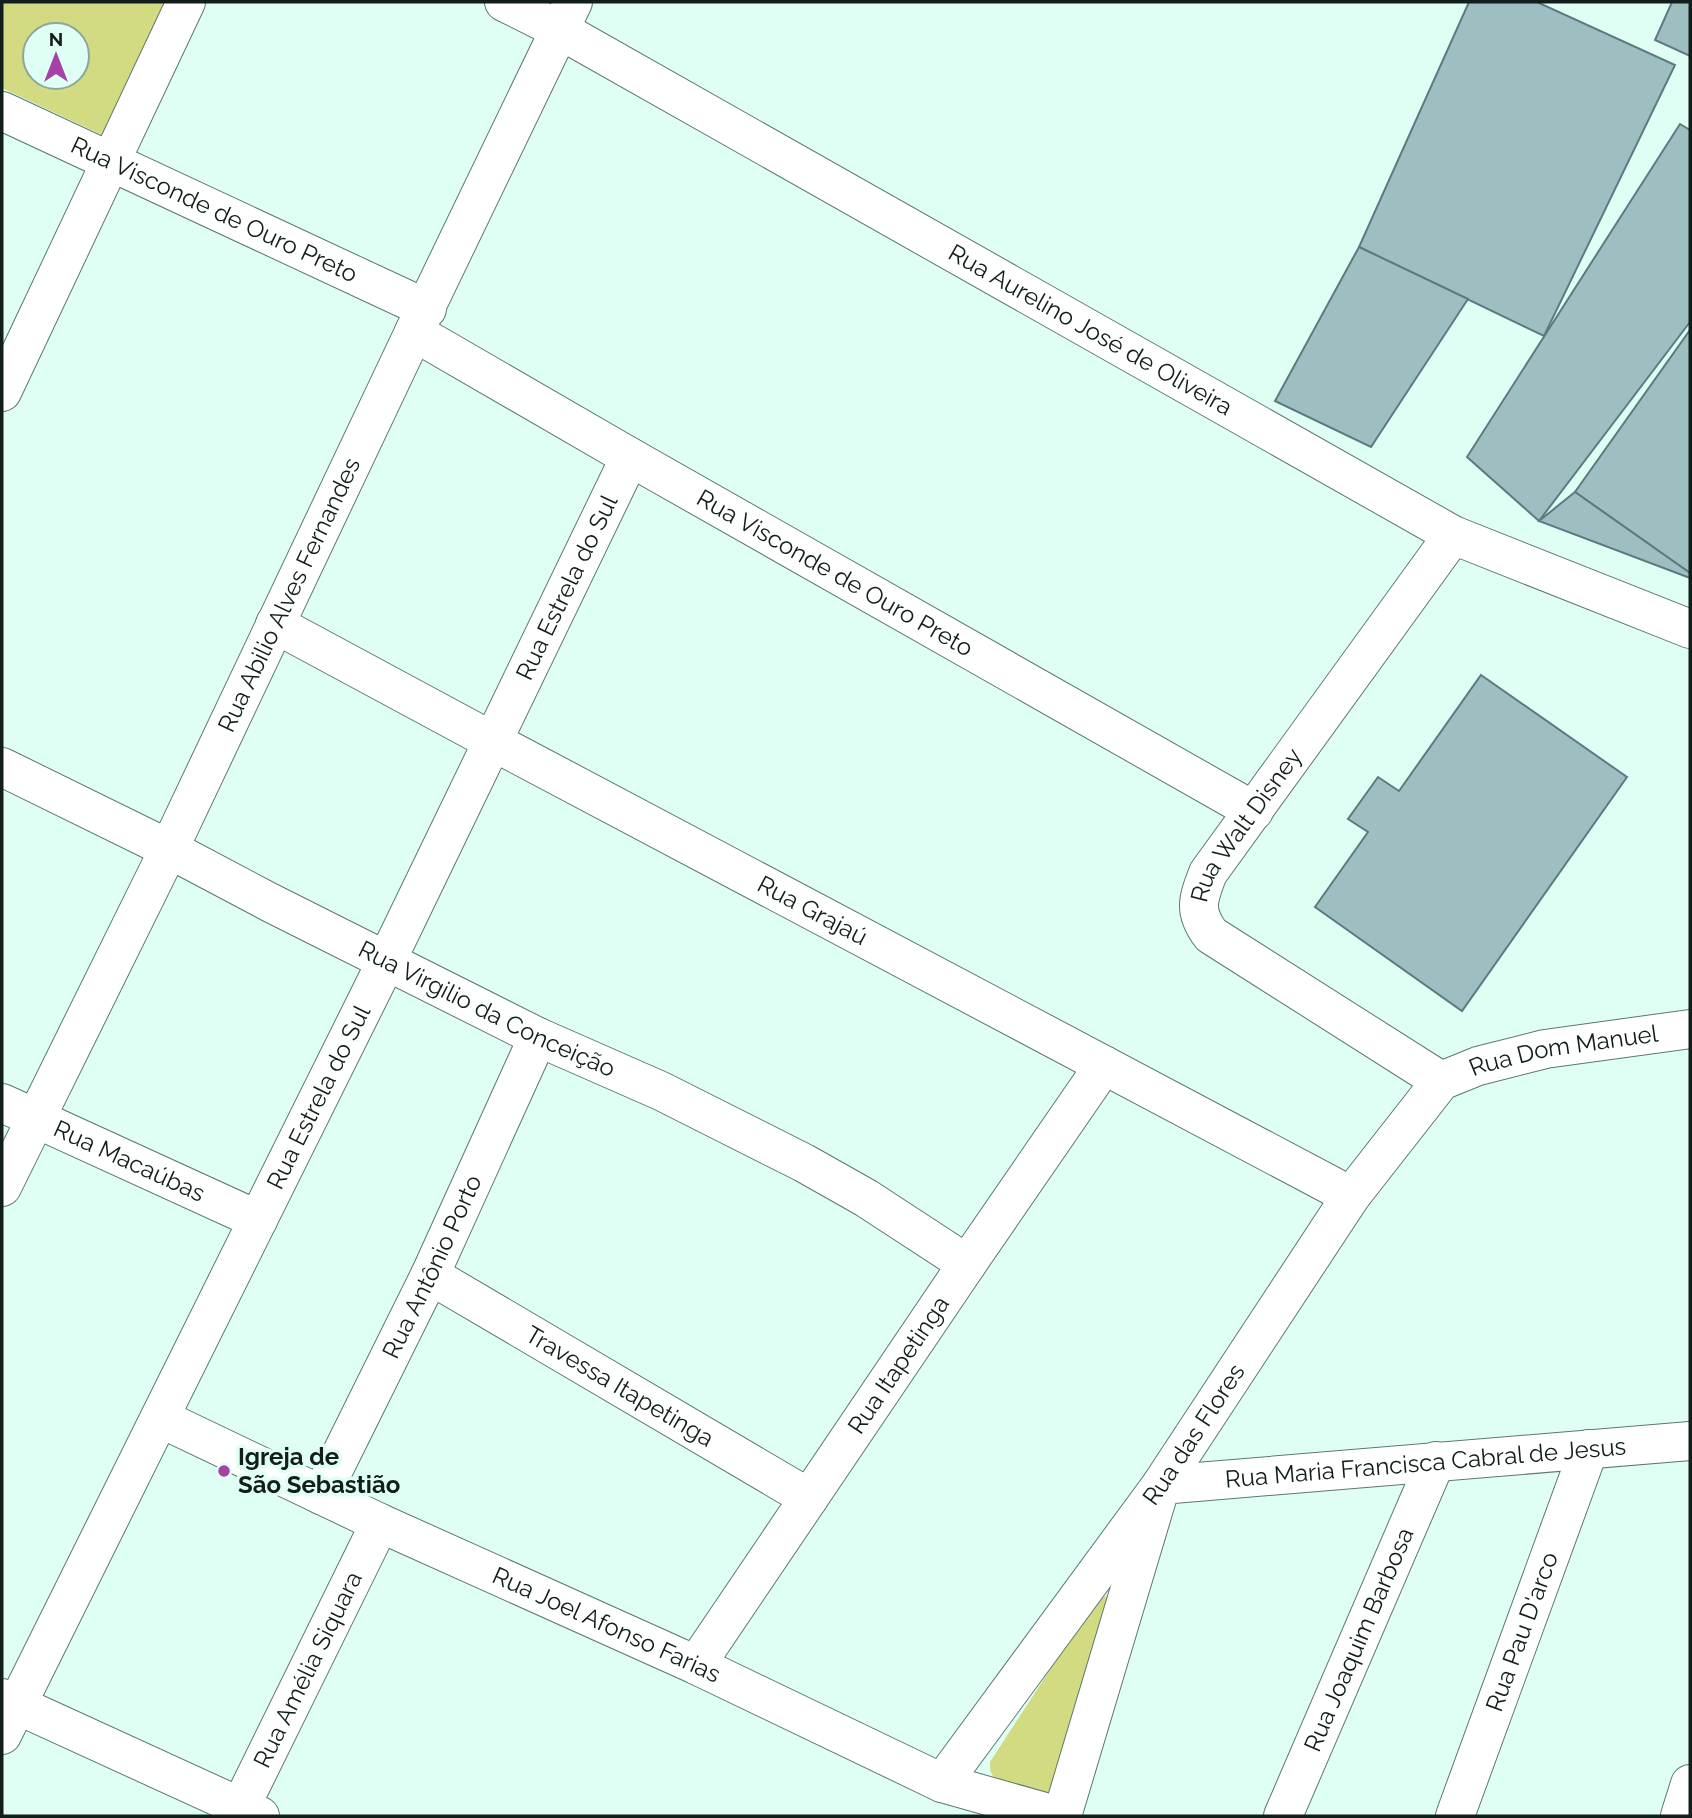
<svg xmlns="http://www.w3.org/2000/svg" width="1692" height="1818" font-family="Raleway,sans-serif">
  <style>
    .green { fill: #d2db81; fill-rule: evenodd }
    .building { fill: #9ebfc2; stroke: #5d7b7f; stroke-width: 2 }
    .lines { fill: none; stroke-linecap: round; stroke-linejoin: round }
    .minor-casing { stroke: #5c7870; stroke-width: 40 }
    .minor { stroke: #fff; stroke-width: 38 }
    .poi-dot { fill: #a541a7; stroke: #dffff5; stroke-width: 2.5 }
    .labels { text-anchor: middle; stroke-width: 7; stroke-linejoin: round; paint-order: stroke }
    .street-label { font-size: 24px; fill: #121e1b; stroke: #dffff5 }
    .poi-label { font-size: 24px; font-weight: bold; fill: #121e1b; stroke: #dffff5; text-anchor: start }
  </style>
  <rect width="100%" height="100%" fill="#dffff5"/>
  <g class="green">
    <path d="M 2,2 L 184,2 L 117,142 L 2,88 ZM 35,35 L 77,35 L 77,77 L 35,77 Z"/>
    <path d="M 1109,1596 L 1059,1782 L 1047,1793 C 1034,1790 1004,1787 995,1778 C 990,1774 990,1768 990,1762 L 1097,1597 Z"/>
  </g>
  <g class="building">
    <path d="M 1469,2 L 1537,2 L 1675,65 L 1544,336 L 1359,247 Z"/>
    <path d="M 1672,2 L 1690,2 L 1690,56 L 1655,40 Z"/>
    <path d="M 1680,124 L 1690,130 L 1690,322 L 1539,521 L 1467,457 Z"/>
    <path d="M 1359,247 L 1468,299 L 1371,447 L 1275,401 Z"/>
    <path d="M 1690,330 L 1690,573 L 1575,492 Z"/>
    <path d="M 1575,492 L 1690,573 L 1690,578 L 1539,521 Z"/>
    <path d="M 1481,675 L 1627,777 L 1462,1011 L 1315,907 L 1368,832 L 1348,819 L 1378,777 L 1399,791 Z"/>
  </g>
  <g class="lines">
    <g class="minor-casing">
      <g id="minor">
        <path id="s1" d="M 504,2 L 560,30 L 1453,535 L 1690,629"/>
        <path id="s2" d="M 2,111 L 427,309"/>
        <path id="s3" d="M 414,332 L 630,457 L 1254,811"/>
        <path d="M 2,392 L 186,2"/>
        <path id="s4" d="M 275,624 L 494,742 L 1351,1196"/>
        <path id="s5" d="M 2,767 L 169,849 L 269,902 L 538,1037 L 661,1091 L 804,1163 L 866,1198 L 967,1264"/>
        <path id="s6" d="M 1441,1081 L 1211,935 C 1193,911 1198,899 1208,873 L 1453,535"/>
        <path id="s7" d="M 2,1103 L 258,1220"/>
        <path id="s8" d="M 2,1187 L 169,849 L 414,332 L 573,2"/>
        <path id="s9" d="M 430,1275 L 809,1498"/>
        <path id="s10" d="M 160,1418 L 380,1523 L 696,1665 L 942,1783 L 1059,1816"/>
        <path id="s11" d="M 321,1495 L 430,1275 L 538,1037"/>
        <path id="s12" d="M 696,1665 L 967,1264 L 1104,1065"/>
        <path d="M 2,1698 L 260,1816"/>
        <path id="s13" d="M 2,1735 L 386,962 L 630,457"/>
        <path id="s14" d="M 942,1783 L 1161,1485 L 1351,1196 L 1441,1081 L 1478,1066 L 1545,1049 L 1690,1029"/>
        <path id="s15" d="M 236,1816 L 380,1523"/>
        <path id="s16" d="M 1062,1816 L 1161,1485 L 1690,1441"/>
        <path id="s17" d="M 1283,1816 L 1436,1461"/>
        <path id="s18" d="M 1455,1816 L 1589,1449"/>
        <path d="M 1680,1816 L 1690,1784"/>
      </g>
    </g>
    <use href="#minor" class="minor"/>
  </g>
  <circle class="poi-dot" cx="224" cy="1471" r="7"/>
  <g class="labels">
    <g class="street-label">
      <text dy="8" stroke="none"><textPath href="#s2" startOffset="234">Rua Visconde de Ouro Preto</textPath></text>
      <text dy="8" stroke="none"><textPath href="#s1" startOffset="672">Rua Aurelino José de Oliveira</textPath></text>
      <text dy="8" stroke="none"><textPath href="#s3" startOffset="485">Rua Visconde de Ouro Preto</textPath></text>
      <text dy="8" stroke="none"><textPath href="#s13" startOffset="1279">Rua Estrela do Sul</textPath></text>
      <text dy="8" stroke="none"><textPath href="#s8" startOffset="658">Rua Abilio Alves Fernandes</textPath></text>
      <text dy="8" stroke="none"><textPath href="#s6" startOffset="399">Rua Walt Disney</textPath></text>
      <text dy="8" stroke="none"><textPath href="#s4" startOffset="609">Rua Grajaú</textPath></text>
      <text dy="8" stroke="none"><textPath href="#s5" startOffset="542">Rua Virgilio da Conceição</textPath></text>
      <text dy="8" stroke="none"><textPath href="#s14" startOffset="989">Rua Dom Manuel</textPath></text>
      <text dy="8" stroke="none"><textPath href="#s13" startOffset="712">Rua Estrela do Sul</textPath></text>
      <text dy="8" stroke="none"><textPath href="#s7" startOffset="140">Rua Macaúbas</textPath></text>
      <text dy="8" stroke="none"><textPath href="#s11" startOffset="254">Rua Antônio Porto</textPath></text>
      <text dy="8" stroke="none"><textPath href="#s12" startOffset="362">Rua Itapetinga</textPath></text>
      <text dy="8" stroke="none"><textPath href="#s9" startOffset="220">Travessa Itapetinga</textPath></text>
      <text dy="8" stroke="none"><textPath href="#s14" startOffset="430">Rua das Flores</textPath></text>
      <text dy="8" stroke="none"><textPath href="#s16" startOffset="611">Rua Maria Francisca Cabral de Jesus</textPath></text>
      <text dy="8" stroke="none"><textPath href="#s10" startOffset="492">Rua Joel Afonso Farias</textPath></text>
      <text dy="8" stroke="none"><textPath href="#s18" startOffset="196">Rua Pau D'arco</textPath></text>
      <text dy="8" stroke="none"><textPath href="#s17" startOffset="192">Rua Joaquim Barbosa</textPath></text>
      <text dy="8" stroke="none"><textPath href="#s15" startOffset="163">Rua Amélia Siquara</textPath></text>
    </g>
    <g class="poi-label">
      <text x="238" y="1465">Igreja de<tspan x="238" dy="28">São Sebastião</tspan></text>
    </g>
  </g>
  <rect width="1692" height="1818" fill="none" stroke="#121e1b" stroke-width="7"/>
  <g transform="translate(56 56)"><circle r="33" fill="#dffff5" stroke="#8da59e" stroke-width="2"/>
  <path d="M0-5L12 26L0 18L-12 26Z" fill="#a541a7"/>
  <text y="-10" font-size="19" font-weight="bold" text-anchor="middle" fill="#121e1b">N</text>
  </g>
</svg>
